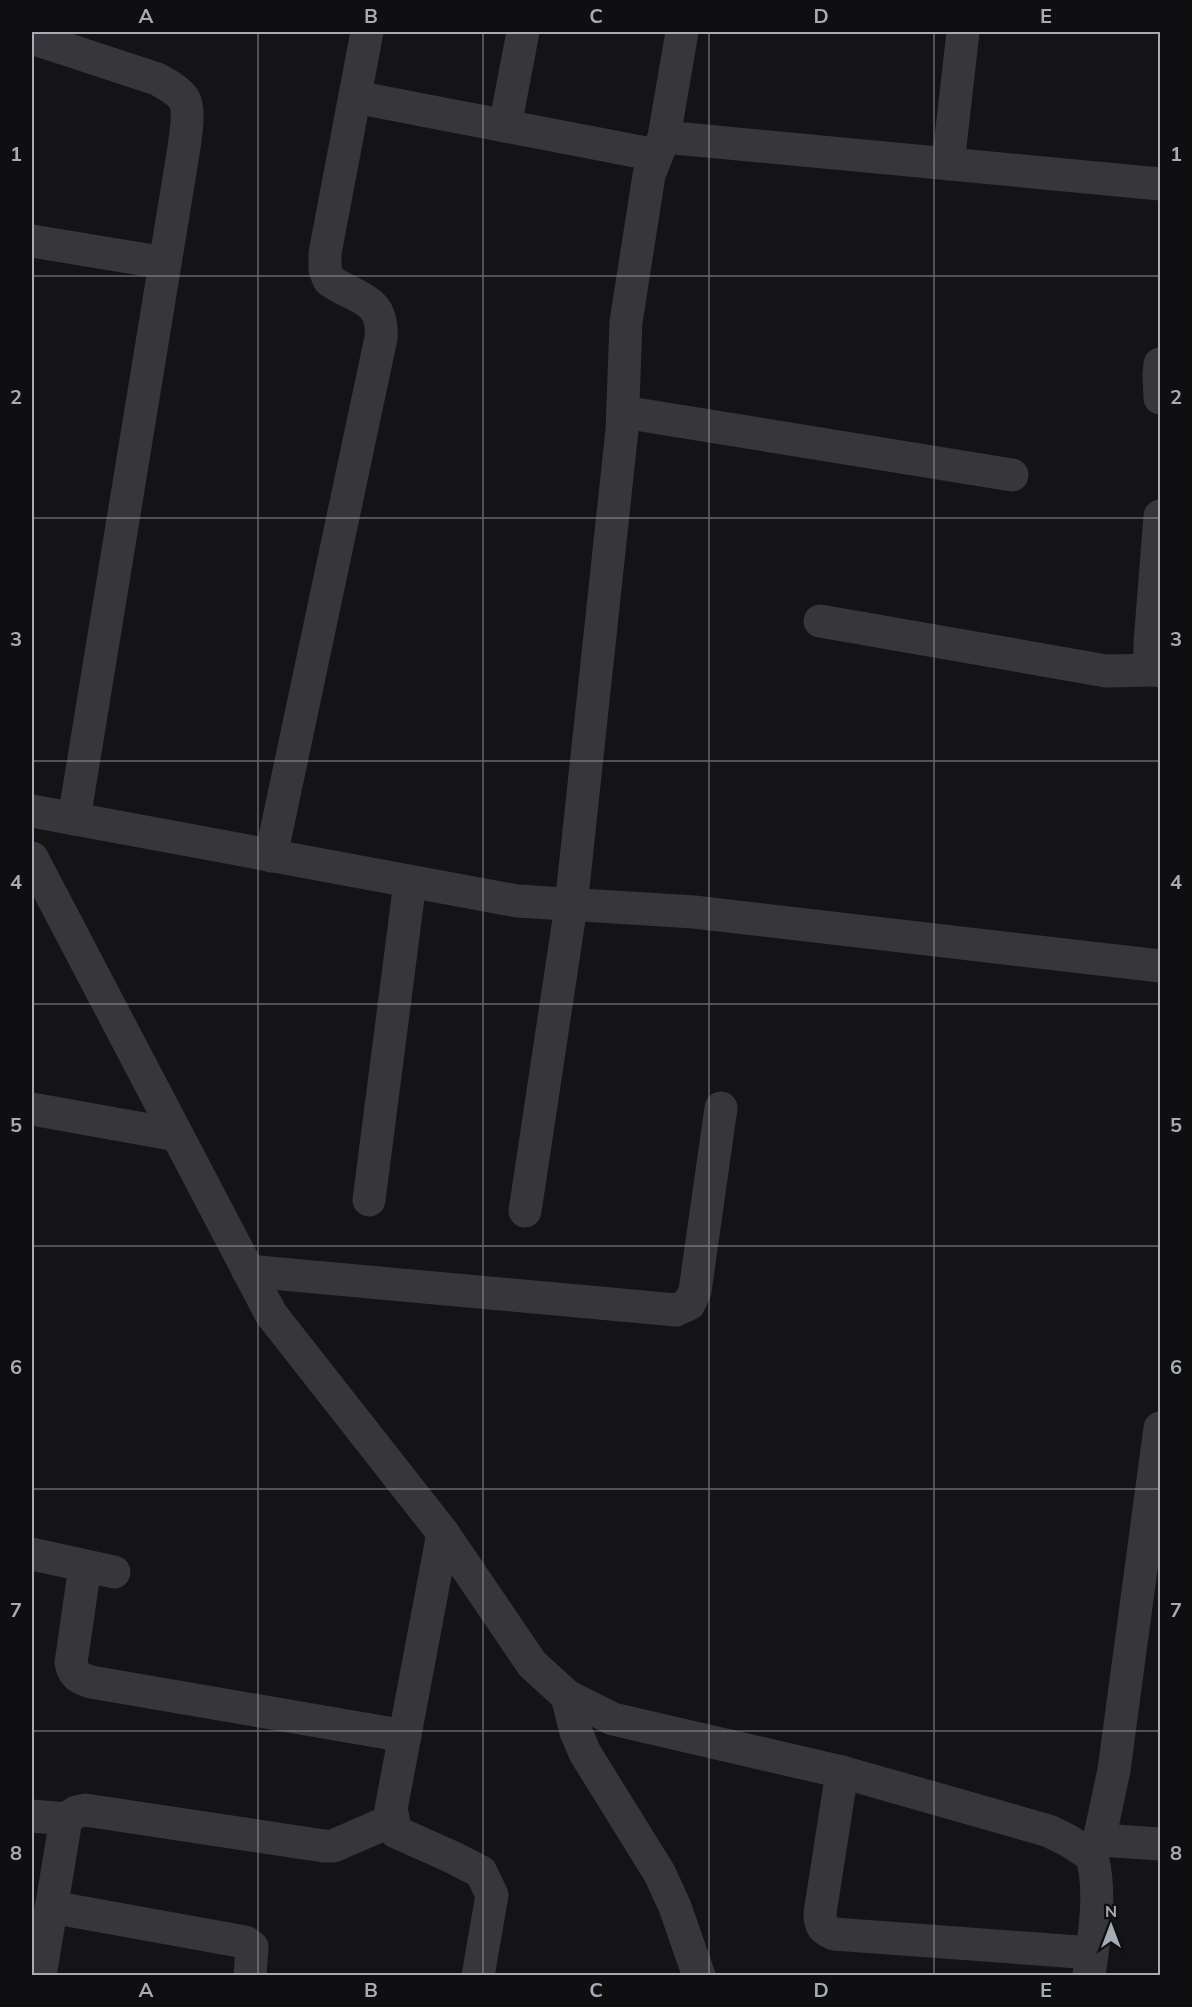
<svg xmlns="http://www.w3.org/2000/svg" width="1192" height="2007" font-family="Mulish,sans-serif">
  <style>
    .lines { fill: none; stroke-linecap: round; stroke-linejoin: round }
    .minor { stroke: #36363b; stroke-width: 33 }
    .grid { fill: none; stroke: #a7abb5; stroke-width: 1.5; stroke-opacity: 0.55 }
    .neatline { fill: none; stroke: #a7abb5; stroke-width: 2 }
    .grid-label { font-size: 20px; text-anchor: middle; font-weight: bold; fill: #a7abb5 }
  </style>
  <rect width="100%" height="100%" fill="#141416"/>
  <g class="lines">
    <g class="minor">
      <path d="M 32,38 L 157,79 C 166,84 178,90 184,99 C 191,111 184,146 182,160 L 74,819"/>
      <path d="M 355,97 L 656,155"/>
      <path d="M 505,126 L 523,32"/>
      <path d="M 664,137 L 1160,184"/>
      <path d="M 948,164 L 963,32"/>
      <path d="M 32,241 L 165,263"/>
      <path d="M 1160,364 L 1159,375 L 1160,398"/>
      <path d="M 623,412 L 1012,475"/>
      <path d="M 1160,516 L 1150,643 L 1150,658 L 1156,670 L 1160,671"/>
      <path d="M 820,621 L 1106,671 L 1156,670"/>
      <path d="M 32,811 L 517,901 L 694,912 L 1160,966"/>
      <path d="M 271,856 L 381,338 C 384,297 357,300 329,280 L 325,270 L 325,253 L 367,32"/>
      <path d="M 32,858 L 271,1314 L 443,1533 L 532,1664 L 567,1696 L 613,1719 L 842,1772 L 1049,1831 L 1069,1841 L 1092,1856 C 1102,1895 1094,1936 1089,1976"/>
      <path d="M 32,1109 L 177,1135"/>
      <path d="M 369,1200 L 410,882"/>
      <path d="M 525,1211 L 571,906 L 622,430 L 626,322 L 649,175 L 664,137 L 682,32"/>
      <path d="M 248,1271 L 676,1310 L 689,1304 L 695,1291 L 721,1108"/>
      <path d="M 443,1533 L 391,1809 L 396,1832 L 452,1857 L 481,1872 L 492,1895 L 478,1976"/>
      <path d="M 32,1554 L 114,1572"/>
      <path d="M 85,1566 L 71,1663 C 74,1676 79,1678 91,1682 L 405,1736"/>
      <path d="M 567,1696 L 576,1732 L 585,1753 L 660,1874 L 675,1907 L 699,1976"/>
      <path d="M 842,1772 L 820,1913 C 820,1925 822,1929 834,1934 L 1092,1953"/>
      <path d="M 32,1816 L 66,1819 L 40,1976"/>
      <path d="M 66,1819 L 76,1812 L 85,1810 L 324,1846 L 333,1846 L 393,1820"/>
      <path d="M 1099,1840 L 1160,1844"/>
      <path d="M 1092,1856 L 1099,1840 L 1114,1770 L 1160,1428"/>
      <path d="M 51,1907 L 245,1942 L 252,1947 L 250,1976"/>
    </g>
  </g>
  <path class="grid" d="M 258,32 L 258,1976M 483,32 L 483,1976M 709,32 L 709,1976M 934,32 L 934,1976M 32,276 L 1160,276M 32,518 L 1160,518M 32,761 L 1160,761M 32,1004 L 1160,1004M 32,1246 L 1160,1246M 32,1489 L 1160,1489M 32,1731 L 1160,1731"/>
  <rect width="1192" height="2007" fill="none" stroke="#0f0f11" stroke-width="66"/>
  <g transform="translate(1111 1926)" stroke="#0f0f11" stroke-width="4.5" paint-order="stroke">
  <path d="M0-4.5L10 22L0 15L-10 22Z" fill="#a7abb5"/>
  <text y="-9" font-size="16" font-weight="bold" text-anchor="middle" fill="#a7abb5">N</text>
  </g>
  <rect x="33" y="33" width="1126" height="1941" class="neatline"/>
  <g class="grid-label">
    <text x="146" y="23">A</text>
    <text x="371" y="23">B</text>
    <text x="596" y="23">C</text>
    <text x="821" y="23">D</text>
    <text x="1046" y="23">E</text>
    <text x="16" y="161">1</text>
    <text x="1176" y="161">1</text>
    <text x="16" y="404">2</text>
    <text x="1176" y="404">2</text>
    <text x="16" y="646">3</text>
    <text x="1176" y="646">3</text>
    <text x="16" y="889">4</text>
    <text x="1176" y="889">4</text>
    <text x="16" y="1132">5</text>
    <text x="1176" y="1132">5</text>
    <text x="16" y="1374">6</text>
    <text x="1176" y="1374">6</text>
    <text x="16" y="1617">7</text>
    <text x="1176" y="1617">7</text>
    <text x="16" y="1860">8</text>
    <text x="1176" y="1860">8</text>
    <text x="146" y="1997">A</text>
    <text x="371" y="1997">B</text>
    <text x="596" y="1997">C</text>
    <text x="821" y="1997">D</text>
    <text x="1046" y="1997">E</text>
  </g>
</svg>
